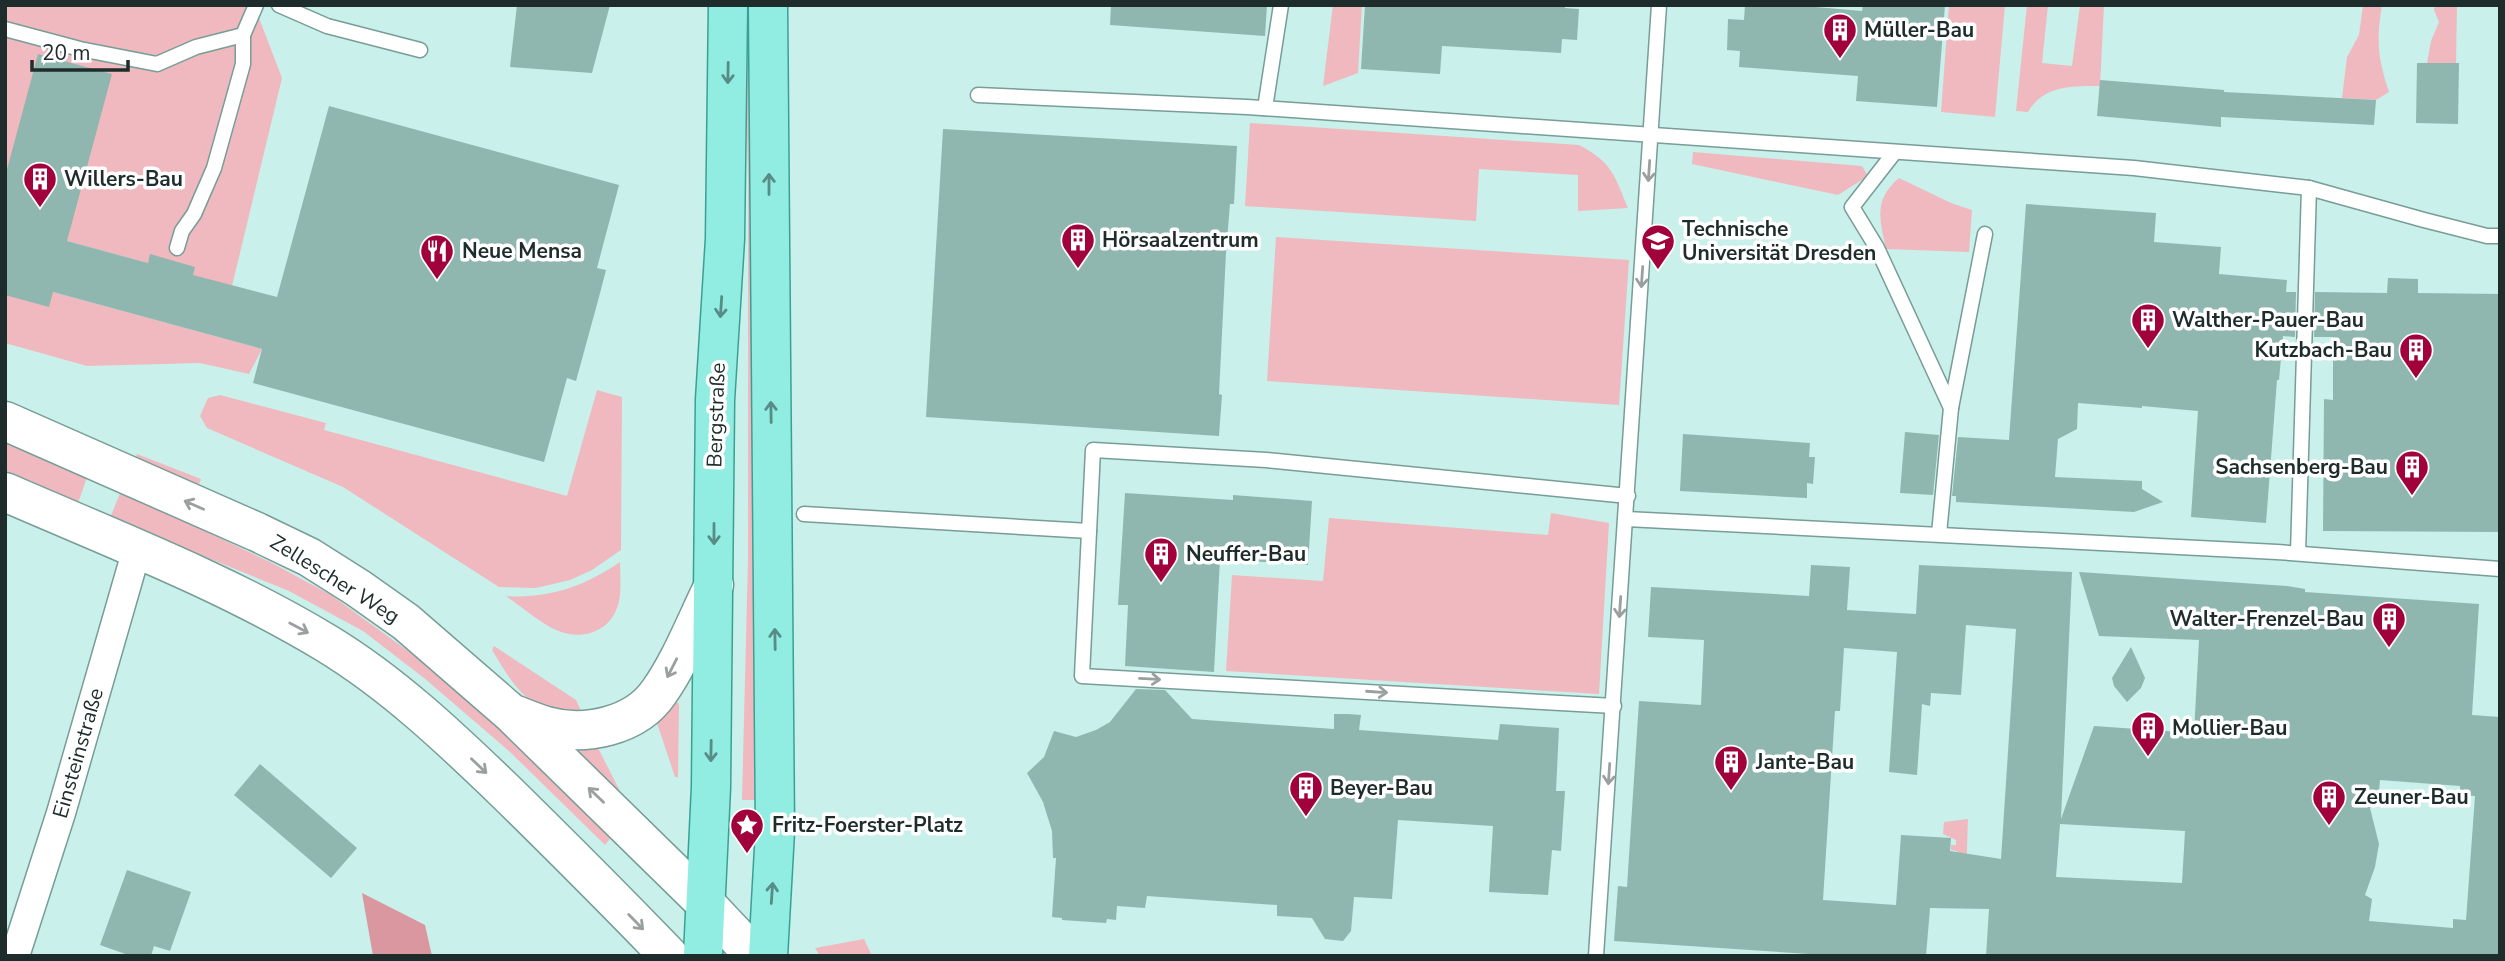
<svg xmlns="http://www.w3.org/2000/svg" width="2505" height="961" font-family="'Nunito Sans',sans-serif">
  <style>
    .green { fill: #f0b9bf }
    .forest { fill: #da97a0 }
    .building { fill: #90b6b0; fill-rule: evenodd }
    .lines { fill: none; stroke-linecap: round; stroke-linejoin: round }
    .service-casing { stroke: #779d96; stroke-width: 17 }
    .minor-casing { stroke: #779d96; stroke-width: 31 }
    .secondary-casing { stroke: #779d96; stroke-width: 41 }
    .primary-casing { stroke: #39a194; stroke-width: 41 }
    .service { stroke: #fff; stroke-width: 14 }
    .minor { stroke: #fff; stroke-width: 28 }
    .secondary { stroke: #fff; stroke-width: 38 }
    .primary { stroke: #91ece1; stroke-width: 38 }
    .oneway { stroke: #588c86 }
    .oneway2 { stroke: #9aa0a0 }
    .labels { text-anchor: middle; stroke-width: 7; stroke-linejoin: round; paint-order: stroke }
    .poi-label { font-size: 21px; font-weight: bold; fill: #1e2d2b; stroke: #fff; text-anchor: start }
    .street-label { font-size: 21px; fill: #1e2d2b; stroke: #fff }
  </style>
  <rect width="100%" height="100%" fill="#c9f0ea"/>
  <g class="green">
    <path d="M 5,5 L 254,5 L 282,78 L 232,286 L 67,241 L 5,177 Z"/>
    <path d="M 744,5 L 753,5 L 757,800 L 742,800 L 748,560 L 748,177 Z"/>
    <path d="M 1333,5 L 1362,5 L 1358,73 L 1323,86 Z"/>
    <path d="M 1949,5 L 2005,5 L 1995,117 L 1941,112 Z"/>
    <path d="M 2027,5 L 2048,5 L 2042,63 L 2072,66 L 2080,5 L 2104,5 L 2100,86 C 2072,86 2044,85 2028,112 L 2016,111 Z"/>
    <path d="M 2363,5 L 2382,5 C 2376,40 2378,59 2389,92 L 2376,100 L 2342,98 L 2347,57 L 2359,35 Z"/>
    <path d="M 2435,5 L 2457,5 L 2456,63 L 2427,63 L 2431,41 L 2439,22 L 2434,10 Z"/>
    <path d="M 1250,123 L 1579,145 C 1613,163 1614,175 1628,208 L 1578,211 L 1578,175 L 1479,169 L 1476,221 L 1245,206 Z"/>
    <path d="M 1693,152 L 1862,166 L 1868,176 L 1838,195 L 1692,164 Z"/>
    <path d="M 1899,178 L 1951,203 L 1972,210 L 1969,252 L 1886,249 C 1880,219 1873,200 1899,178 Z"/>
    <path d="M 1276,237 L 1629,260 L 1619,405 L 1267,381 Z"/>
    <path d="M 53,292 L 262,349 L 249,374 L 200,363 L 87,366 L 5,343 L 5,295 Z"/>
    <path d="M 597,390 L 622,397 L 621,550 L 592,570 L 570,580 L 536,588 L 499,587 L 343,487 L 207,428 L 200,416 L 208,398 L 220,395 L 326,423 L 324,430 L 567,496 Z"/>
    <path d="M 5,442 L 87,477 L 78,503 L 5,473 Z"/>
    <path d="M 137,454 L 201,479 L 199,484 L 184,480 L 135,459 Z"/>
    <path d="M 121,491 L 272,563 L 331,595 L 430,667 L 525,749 L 613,835 L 605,845 L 509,751 L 424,678 L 363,631 L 289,591 L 110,518 Z"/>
    <path d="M 1551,513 L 1609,523 L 1599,694 L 1226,671 L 1232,575 L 1323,581 L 1329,518 L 1548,535 Z"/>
    <path d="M 620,562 C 620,576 622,592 618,605 C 610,633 580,641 556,630 C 539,622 522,607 506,596 C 549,599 585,586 620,562 Z"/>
    <path d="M 494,646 L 576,700 L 583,715 C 571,713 556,712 544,708 C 520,699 505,671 492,650 Z"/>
    <path d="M 676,701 L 679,704 L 678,777 L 675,777 L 656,720 Z"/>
    <path d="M 597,746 L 622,795 L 617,795 L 576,754 L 575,748 Z"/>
    <path d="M 1968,819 L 1966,876 L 1957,875 L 1957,851 L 1951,850 L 1951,845 L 1956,845 L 1956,840 L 1943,834 L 1944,822 Z"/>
    <path d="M 864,939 L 872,956 L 820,956 L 815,948 Z"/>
  </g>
  <path class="forest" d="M 362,893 L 425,925 L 432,956 L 373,956 Z"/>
  <g class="building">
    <path d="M 517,5 L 610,5 L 592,73 L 510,67 Z"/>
    <path d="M 1111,5 L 1267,5 L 1265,36 L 1110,25 Z"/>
    <path d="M 1365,5 L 1565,5 L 1565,8 L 1579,9 L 1577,40 L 1562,39 L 1561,53 L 1442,46 L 1440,74 L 1361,69 Z"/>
    <path d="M 1745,5 L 1792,5 L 1862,11 L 1863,5 L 1945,5 L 1937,107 L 1856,101 L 1858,76 L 1739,67 L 1740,51 L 1727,50 L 1728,19 L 1744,20 Z"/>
    <path d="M 38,54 L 112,74 L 67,241 L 148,263 L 150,254 L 195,267 L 193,275 L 277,297 L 329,106 L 619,185 L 597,268 L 606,270 L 599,297 L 576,381 L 567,378 L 544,462 L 253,383 L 262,349 L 53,292 L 49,307 L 5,295 L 5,177 Z"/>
    <path d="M 2417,63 L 2459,63 L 2458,124 L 2416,123 Z"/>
    <path d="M 2100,80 L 2224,90 L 2224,92 L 2376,100 L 2374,125 L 2221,117 L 2221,127 L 2097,116 Z"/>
    <path d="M 943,129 L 1237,146 L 1234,204 L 1230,204 L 1226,253 L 1219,394 L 1222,395 L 1219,436 L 926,417 Z"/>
    <path d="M 2026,204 L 2156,213 L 2154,242 L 2221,247 L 2219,274 L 2287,280 L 2286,292 L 2296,292 L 2295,337 L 2283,336 L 2279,380 L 2277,380 L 2266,523 L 2191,517 L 2198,411 L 2142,406 L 2142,408 L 2078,403 L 2077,429 L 2058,439 L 2055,477 L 2142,481 L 2142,489 L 2163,502 L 2134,512 L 1956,502 L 1956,496 L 1952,496 L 1958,437 L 2009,440 Z"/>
    <path d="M 2388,278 L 2418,279 L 2418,293 L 2500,294 L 2500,532 L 2323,531 L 2324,399 L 2333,400 L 2333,337 L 2314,337 L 2315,292 L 2387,293 Z"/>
    <path d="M 1905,432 L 1939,435 L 1933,495 L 1900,493 Z"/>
    <path d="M 1683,434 L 1810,443 L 1809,457 L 1815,457 L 1813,484 L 1807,483 L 1807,498 L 1680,491 Z"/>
    <path d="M 1125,493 L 1233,500 L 1233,495 L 1312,501 L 1308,565 L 1220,559 L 1214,672 L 1125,666 L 1128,605 L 1118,605 Z"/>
    <path d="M 1811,565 L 1850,567 L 1847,610 L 1916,614 L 1919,565 L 2072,572 L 2061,819 L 2094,726 L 2194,733 L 2199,640 L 2099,636 L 2079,572 L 2287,586 L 2305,589 L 2305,592 L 2479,604 L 2472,715 L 2500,717 L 2500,956 L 1986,956 L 1989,909 L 1930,908 L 1926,956 L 1839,956 L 1614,941 L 1618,886 L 1627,887 L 1639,701 L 1701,705 L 1704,640 L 1648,637 L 1651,587 L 1809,596 ZM 1966,625 L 2016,629 L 2001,859 L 1950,851 L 1951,838 L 1901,835 L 1896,905 L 1823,900 L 1835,711 L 1840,711 L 1844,648 L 1897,652 L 1889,772 L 1917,775 L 1922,704 L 1930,706 L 1931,693 L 1961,695 ZM 2380,780 L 2460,786 L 2460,795 L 2475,796 L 2466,920 L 2453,919 L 2453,928 L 2369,921 L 2372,899 L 2365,895 L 2375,867 L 2379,844 L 2370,808 L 2378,803 ZM 2060,824 L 2185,831 L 2182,883 L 2056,877 Z"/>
    <path d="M 2131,647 L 2145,678 L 2141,688 L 2127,702 L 2114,686 L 2112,678 Z"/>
    <path d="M 1136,689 L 1165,690 L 1192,719 L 1334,729 L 1334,714 L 1348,714 L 1361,715 L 1359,730 L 1498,740 L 1500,724 L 1559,728 L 1556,791 L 1565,791 L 1561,851 L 1552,850 L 1548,895 L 1489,892 L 1493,826 L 1398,820 L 1392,899 L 1354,897 L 1351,931 L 1343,941 L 1325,939 L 1312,918 L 1277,916 L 1277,905 L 1147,896 L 1145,908 L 1117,906 L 1116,920 L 1107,919 L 1106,923 L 1062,920 L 1062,918 L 1052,917 L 1056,858 L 1053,858 L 1052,831 L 1043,802 L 1027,773 L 1044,757 L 1054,731 L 1076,737 L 1096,730 L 1110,722 Z"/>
    <path d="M 260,764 L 357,848 L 331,878 L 234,795 Z"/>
    <path d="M 127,870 L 191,892 L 170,951 L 154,946 L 151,956 L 131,956 L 100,945 Z"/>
  </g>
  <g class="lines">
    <g class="service-casing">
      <g id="service">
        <path d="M 279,5 L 327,26 L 420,50"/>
        <path d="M 5,29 L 80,49 L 157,64 L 196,47 L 243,35 L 256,5"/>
        <path d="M 978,95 L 1247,107 L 2134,168 L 2309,188 L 2424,220 L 2487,236 L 2500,236"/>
        <path d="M 1265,108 L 1281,5"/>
        <path d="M 1894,153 L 1852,207 L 1877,248 L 1951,408"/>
        <path d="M 177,248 L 182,231 L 194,214 L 214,168 L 243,64 L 243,35"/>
        <path d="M 804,514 L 1089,531"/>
        <path d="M 1626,519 L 2277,552 L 2500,569"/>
        <path d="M 1939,534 L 1951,408 L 1985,234"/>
        <path d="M 2298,553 L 2309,188"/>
        <path d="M 1614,706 L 1082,676 L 1093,450 L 1266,460 L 1628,496"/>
        <path d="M 1596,956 L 1659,5"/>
      </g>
    </g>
    <g class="minor-casing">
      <path id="minor" d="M 15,956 L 61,813 L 137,549"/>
    </g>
    <g class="secondary-casing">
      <g id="secondary">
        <path d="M 5,421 L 257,532 L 309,557 L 358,588 L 406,622 L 512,714 L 706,904 L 755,956"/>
        <path d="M 5,492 C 113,539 225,582 326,643 C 392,683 449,737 505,791 C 560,845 615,900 669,956"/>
        <path d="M 516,715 C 526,719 536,723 546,726 C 585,737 636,726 659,692 C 681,661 697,619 714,585"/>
      </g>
    </g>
    <g class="primary-casing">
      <g id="primary">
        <path d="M 703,956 L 711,787 L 715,400 L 725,239 L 728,5"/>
        <path d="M 768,956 L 775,831 L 768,5"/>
      </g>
    </g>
    <use href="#service" class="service"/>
    <use href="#minor" class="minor"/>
    <use href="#secondary" class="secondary"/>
    <use href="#primary" class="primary"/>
  </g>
  <defs><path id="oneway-shaft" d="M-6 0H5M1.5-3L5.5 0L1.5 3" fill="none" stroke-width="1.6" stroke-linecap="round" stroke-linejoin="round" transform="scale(1.75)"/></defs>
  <g class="oneway">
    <use href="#oneway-shaft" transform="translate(728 73) rotate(91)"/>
    <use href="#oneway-shaft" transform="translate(769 184) rotate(-90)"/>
    <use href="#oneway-shaft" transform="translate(721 307) rotate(94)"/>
    <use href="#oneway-shaft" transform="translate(771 412) rotate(-91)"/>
    <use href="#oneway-shaft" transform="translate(714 534) rotate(90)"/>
    <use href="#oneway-shaft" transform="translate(775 639) rotate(-91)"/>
    <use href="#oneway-shaft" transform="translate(711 751) rotate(91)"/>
    <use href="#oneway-shaft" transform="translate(772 893) rotate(-86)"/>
  </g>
  <g class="oneway2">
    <use href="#oneway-shaft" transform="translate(1649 171) rotate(94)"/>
    <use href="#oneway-shaft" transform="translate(1642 277) rotate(94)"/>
    <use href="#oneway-shaft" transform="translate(194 505) rotate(-156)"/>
    <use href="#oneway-shaft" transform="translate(1620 607) rotate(94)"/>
    <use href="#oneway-shaft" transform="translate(299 628) rotate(28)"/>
    <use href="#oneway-shaft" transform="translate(672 668) rotate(117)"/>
    <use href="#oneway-shaft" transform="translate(1150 679) rotate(3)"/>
    <use href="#oneway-shaft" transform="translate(1377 692) rotate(4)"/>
    <use href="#oneway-shaft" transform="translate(479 766) rotate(44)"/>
    <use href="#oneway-shaft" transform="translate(1609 774) rotate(94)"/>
    <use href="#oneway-shaft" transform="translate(596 795) rotate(-136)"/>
    <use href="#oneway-shaft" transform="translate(636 922) rotate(46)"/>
  </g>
  <defs>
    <g id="building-pin" transform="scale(1.75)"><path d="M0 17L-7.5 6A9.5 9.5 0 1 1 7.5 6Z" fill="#a1023c" stroke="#fff"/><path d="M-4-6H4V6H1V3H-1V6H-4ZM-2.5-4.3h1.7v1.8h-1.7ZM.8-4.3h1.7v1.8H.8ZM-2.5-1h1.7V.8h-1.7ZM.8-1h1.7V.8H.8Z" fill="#fff"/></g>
    <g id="university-pin" transform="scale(1.75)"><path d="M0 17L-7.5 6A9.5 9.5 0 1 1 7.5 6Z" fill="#a1023c" stroke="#fff"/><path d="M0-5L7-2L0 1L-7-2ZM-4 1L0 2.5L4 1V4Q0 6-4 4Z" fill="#fff"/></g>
    <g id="restaurant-pin" transform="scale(1.75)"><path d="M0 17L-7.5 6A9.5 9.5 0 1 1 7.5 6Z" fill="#a1023c" stroke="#fff"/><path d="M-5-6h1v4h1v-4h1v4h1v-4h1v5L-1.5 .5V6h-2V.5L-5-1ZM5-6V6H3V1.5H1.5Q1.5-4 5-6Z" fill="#fff"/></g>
    <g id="sight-pin" transform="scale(1.75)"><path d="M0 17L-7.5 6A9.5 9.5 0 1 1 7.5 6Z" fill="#a1023c" stroke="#fff"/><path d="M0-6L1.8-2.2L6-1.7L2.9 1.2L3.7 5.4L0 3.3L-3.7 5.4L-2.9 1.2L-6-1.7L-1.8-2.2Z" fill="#fff"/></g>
  </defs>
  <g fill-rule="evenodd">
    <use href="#building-pin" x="1840" y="30"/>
    <use href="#building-pin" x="40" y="179"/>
    <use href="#building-pin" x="1078" y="240"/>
    <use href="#university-pin" x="1658" y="241"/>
    <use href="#restaurant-pin" x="437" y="251"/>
    <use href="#building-pin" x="2148" y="320"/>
    <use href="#building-pin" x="2416" y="350"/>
    <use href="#building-pin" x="2412" y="467"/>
    <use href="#building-pin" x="1161" y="554"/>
    <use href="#building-pin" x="2389" y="619"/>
    <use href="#building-pin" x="2148" y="728"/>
    <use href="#building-pin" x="1731" y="762"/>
    <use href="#building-pin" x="1306" y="788"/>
    <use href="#building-pin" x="2329" y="797"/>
    <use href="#sight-pin" x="747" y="825"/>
  </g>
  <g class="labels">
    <g class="poi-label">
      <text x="1864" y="37">Müller-Bau</text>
      <text x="64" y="186">Willers-Bau</text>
      <text x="1682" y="236">Technische<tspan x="1682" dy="24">Universität Dresden</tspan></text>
      <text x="1102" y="247">Hörsaalzentrum</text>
      <text x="462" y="258">Neue Mensa</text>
      <text x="2172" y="327">Walther-Pauer-Bau</text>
      <text x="2392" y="357" text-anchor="end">Kutzbach-Bau</text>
      <text x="2388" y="474" text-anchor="end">Sachsenberg-Bau</text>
      <text x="1186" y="561">Neuffer-Bau</text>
      <text x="2364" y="626" text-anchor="end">Walter-Frenzel-Bau</text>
      <text x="2172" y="735">Mollier-Bau</text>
      <text x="1756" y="769">Jante-Bau</text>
      <text x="1330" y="795">Beyer-Bau</text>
      <text x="2354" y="804">Zeuner-Bau</text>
      <text x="772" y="832">Fritz-Foerster-Platz</text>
    </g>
    <g class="street-label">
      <text transform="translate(716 415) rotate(-88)" y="7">Bergstraße</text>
      <text transform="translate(335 579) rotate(32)" y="7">Zellescher Weg</text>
      <text transform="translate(78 753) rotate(-74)" y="7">Einsteinstraße</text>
    </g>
  </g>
  <rect width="2505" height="961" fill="none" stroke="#1e2d2b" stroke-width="14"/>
  <path d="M32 60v10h96v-10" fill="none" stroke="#1e2d2b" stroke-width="3.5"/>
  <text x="42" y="60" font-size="21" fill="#1e2d2b" stroke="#ffffff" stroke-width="5" paint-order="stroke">20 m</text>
</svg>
